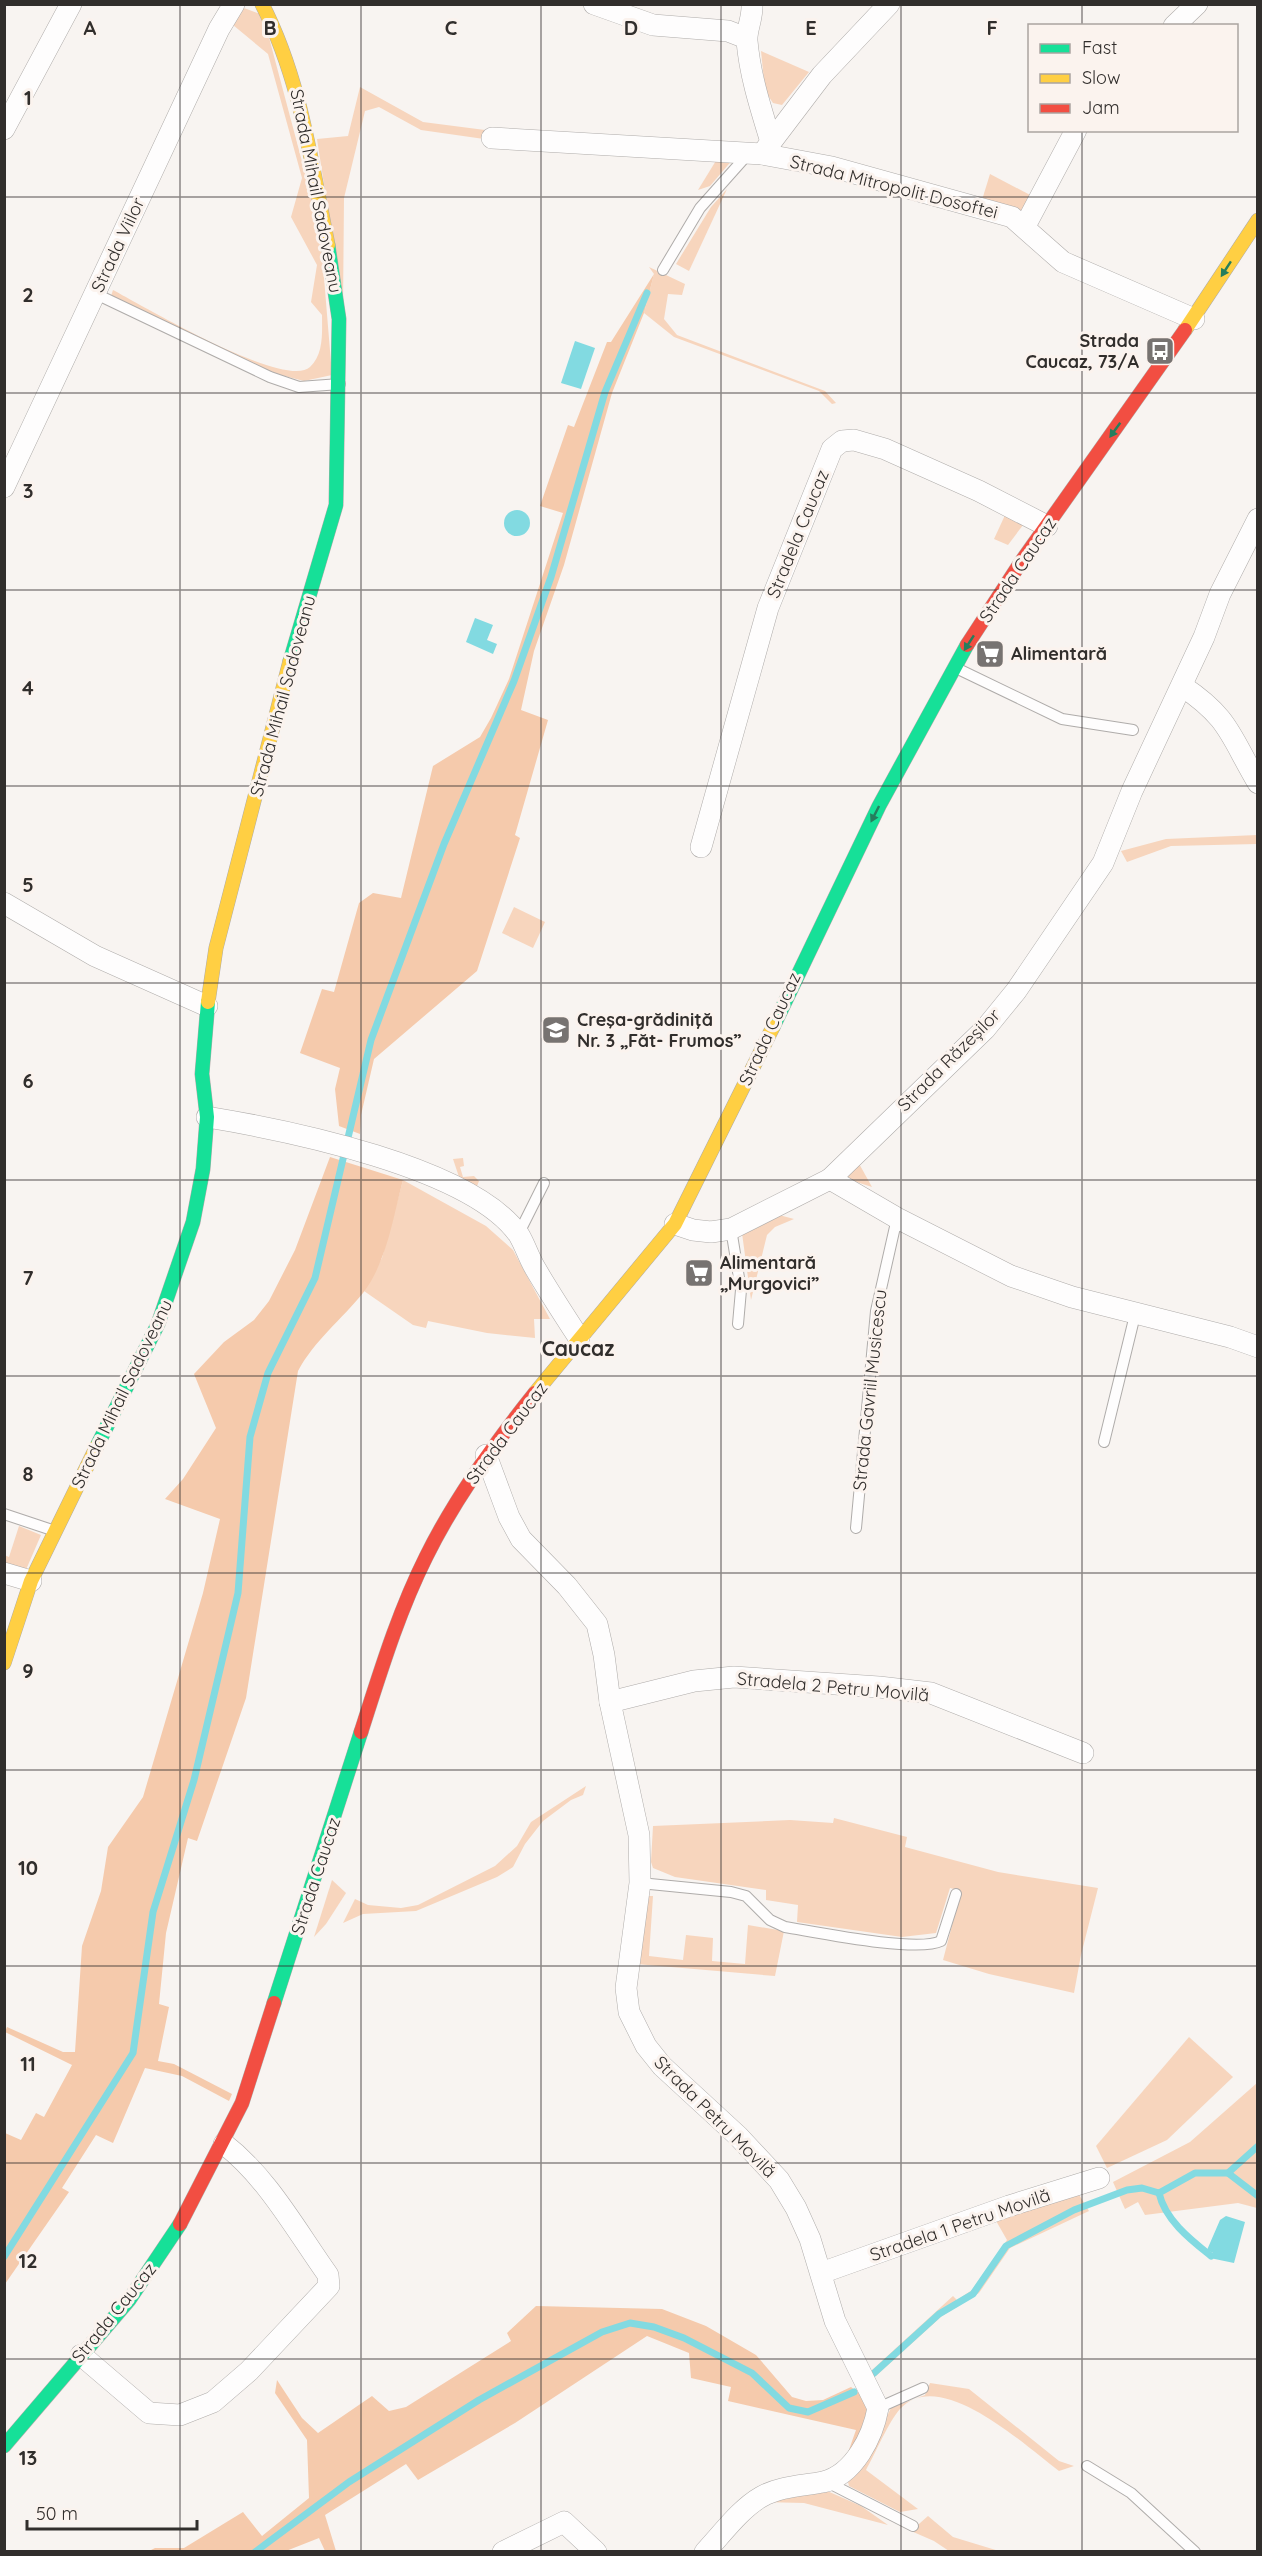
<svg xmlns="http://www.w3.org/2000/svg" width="1262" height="2556" font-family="Quicksand,sans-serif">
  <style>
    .green { fill: #f7d5bd }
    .forest { fill: #f5caac }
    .water { fill: #82dae1 }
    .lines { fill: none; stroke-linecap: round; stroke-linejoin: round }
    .stream { stroke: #82dae1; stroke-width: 7 }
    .lane-casing { stroke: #afacaa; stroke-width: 12 }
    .street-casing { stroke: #afacaa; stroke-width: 22 }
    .fast-casing { stroke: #afacaa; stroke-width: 15 }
    .slow-casing { stroke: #afacaa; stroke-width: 15 }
    .jam-casing { stroke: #afacaa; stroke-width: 15 }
    .lane { stroke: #fefdfd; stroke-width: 10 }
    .street { stroke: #fefdfd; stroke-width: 21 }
    .fast { stroke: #16e098; stroke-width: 14 }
    .slow { stroke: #ffcf43; stroke-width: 14 }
    .jam { stroke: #f24e42; stroke-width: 14 }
    .oneway { fill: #257e5d }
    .grid { fill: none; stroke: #312e2c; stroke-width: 1.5; stroke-opacity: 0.55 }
    .labels { text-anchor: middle; stroke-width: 6; stroke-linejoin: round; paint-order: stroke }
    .street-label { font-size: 18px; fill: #312e2c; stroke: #fbf3ee }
    .poi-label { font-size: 18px; font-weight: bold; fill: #312e2c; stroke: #fbf3ee; text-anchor: start }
    .quarter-label { font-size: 21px; font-weight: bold; fill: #312e2c; stroke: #fbf3ee }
    .grid-label { font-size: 20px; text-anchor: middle; font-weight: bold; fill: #312e2c; stroke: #fbf3ee; stroke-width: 6; stroke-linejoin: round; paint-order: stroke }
  </style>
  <rect width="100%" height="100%" fill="#f8f4f1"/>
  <g class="green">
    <path d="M 244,8 L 263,15 L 320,229 L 332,375 L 304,381 L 269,372 L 111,296 L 113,290 C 143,306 285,390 310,367 C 324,354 322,332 322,315 L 311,302 L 317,265 L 291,217 L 302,178 L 268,54 L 233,25 Z"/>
    <path d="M 761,51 L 809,72 L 782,105 L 773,103 L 765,91 Z"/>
    <path d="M 360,87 L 423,122 L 485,130 L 484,139 L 421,130 L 379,107 L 365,111 L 344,198 L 343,308 L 317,139 L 348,136 Z"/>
    <path d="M 734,158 L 710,186 L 698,190 L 717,159 Z"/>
    <path d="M 990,174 L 1032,196 L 1025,212 L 982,200 Z"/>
    <path d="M 727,189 L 689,271 L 676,264 L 711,207 Z"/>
    <path d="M 649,267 L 685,284 L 682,295 L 668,294 L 664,319 L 677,335 L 825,391 L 836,403 L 832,404 L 819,391 L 674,337 L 644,313 L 654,274 Z"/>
    <path d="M 1006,513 L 1023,525 L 1008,545 L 994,539 Z"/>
    <path d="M 1257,835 L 1257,844 L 1171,846 L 1127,862 L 1121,851 L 1166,839 Z"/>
    <path d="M 514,907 L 545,922 L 533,948 L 502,933 Z"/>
    <path d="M 463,1158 L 464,1166 L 460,1167 L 463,1177 L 474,1176 L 479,1181 L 476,1189 L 460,1180 L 453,1159 Z"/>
    <path d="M 857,1160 L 872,1187 L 844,1178 Z"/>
    <path d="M 403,1180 L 486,1226 L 513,1250 L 550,1319 L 534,1319 L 535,1338 L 487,1333 L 428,1321 L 426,1328 L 413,1325 L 364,1291 L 382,1258 Z"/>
    <path d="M 779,1215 L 794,1219 L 775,1227 L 767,1235 L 751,1300 L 742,1233 Z"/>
    <path d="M 19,1526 L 41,1535 L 25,1572 L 5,1565 L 4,1555 L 9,1557 Z"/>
    <path d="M 586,1786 L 583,1795 L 571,1800 L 543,1821 L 525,1844 L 513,1867 L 497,1877 L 416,1911 L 363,1914 L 343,1923 L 355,1899 L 368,1905 L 401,1908 L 418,1905 L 495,1866 L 517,1846 L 531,1822 Z"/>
    <path d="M 834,1818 L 907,1837 L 905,1847 L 998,1872 L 1098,1888 L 1081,1955 L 1074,1993 L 989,1974 L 943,1960 L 961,1891 L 950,1888 L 936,1933 L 902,1937 L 797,1922 L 798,1905 L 766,1900 L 766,1890 L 675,1877 L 653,1868 L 651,1862 L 653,1826 L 790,1820 L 833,1823 Z"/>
    <path d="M 332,1880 L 346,1893 L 326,1924 L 314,1937 Z"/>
    <path d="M 646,1896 L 653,1896 L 649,1956 L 683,1960 L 686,1935 L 713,1938 L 712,1961 L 745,1964 L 748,1925 L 784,1931 L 775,1976 L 636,1964 Z"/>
    <path d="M 1189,2037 L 1233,2077 L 1167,2140 L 1107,2168 L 1096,2146 Z"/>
    <path d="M 1257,2083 L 1257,2208 L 1238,2203 L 1145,2215 L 1138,2202 L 1125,2209 L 1113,2182 L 1190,2142 Z"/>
    <path d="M 1078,2193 L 1089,2211 L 1010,2248 L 979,2293 L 942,2316 L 876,2376 L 872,2370 L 953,2296 L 957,2300 L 972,2290 L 1007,2240 L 995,2219 Z"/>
    <path d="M 930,2383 L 969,2389 L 1059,2461 L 1074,2466 L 1059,2471 C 1025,2446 940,2365 900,2409 C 889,2421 875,2454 866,2470 L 918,2509 L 900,2512 L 849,2486 L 847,2478 L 872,2446 L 891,2408 L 925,2395 Z"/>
    <path d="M 825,2490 L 861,2506 L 888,2525 L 804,2503 L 762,2502 Z"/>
    <path d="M 928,2516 L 953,2537 L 999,2551 L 949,2551 L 934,2541 L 911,2531 Z"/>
  </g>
  <g class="forest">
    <path d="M 654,274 L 644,313 L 612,393 L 564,565 L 534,651 L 521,710 L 548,720 L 515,835 L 520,838 L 477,971 L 374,1059 L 361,1115 L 360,1134 L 339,1126 L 335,1089 L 340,1068 L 300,1053 L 322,989 L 334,992 L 359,903 L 373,893 L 401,898 L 433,766 L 480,737 L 491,718 L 509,679 L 563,513 L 540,506 L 568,425 L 574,427 L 607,342 L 611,342 Z"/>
    <path d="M 330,1157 L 403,1180 C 393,1217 387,1262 363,1293 C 342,1319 314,1341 298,1371 L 246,1698 L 197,1841 L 188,1838 L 166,1933 L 159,2004 L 169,2007 L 158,2061 L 174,2064 L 232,2094 L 229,2101 L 182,2076 L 145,2068 L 113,2143 L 96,2135 L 62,2188 L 69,2192 L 5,2284 L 5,2133 L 21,2140 L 36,2113 L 44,2117 L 72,2065 L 5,2032 L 7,2027 L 63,2052 L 75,2052 L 82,1946 L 101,1891 L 108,1847 L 143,1797 L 203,1593 L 220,1519 L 165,1499 L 183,1479 L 216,1428 L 194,1374 L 224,1342 L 254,1320 L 269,1301 L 295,1250 Z"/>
    <path d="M 536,2306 L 662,2309 L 706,2326 L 756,2355 L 792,2397 L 806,2401 L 823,2400 L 851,2387 L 866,2399 L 871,2411 L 861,2438 L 845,2461 L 856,2430 L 728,2401 L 731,2387 L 691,2378 L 689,2353 L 647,2336 L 515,2423 L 418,2480 L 406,2464 L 325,2515 L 336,2551 L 325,2551 L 319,2538 L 286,2551 L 147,2552 L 155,2548 L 184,2548 L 243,2512 L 262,2536 L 309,2498 L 307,2440 L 275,2393 L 277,2380 L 302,2418 L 318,2433 L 372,2396 L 389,2411 L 406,2407 L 511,2341 L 507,2333 Z"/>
  </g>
  <g class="water">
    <path d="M 575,341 L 595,348 L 581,389 L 561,383 Z"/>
    <circle cx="517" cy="523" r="13"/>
    <path d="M 475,618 L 493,625 L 487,640 L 497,644 L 493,654 L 466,642 Z"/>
    <path d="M 1226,2216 L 1245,2222 L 1234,2263 L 1210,2258 L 1213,2253 L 1207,2250 L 1220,2220 Z"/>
  </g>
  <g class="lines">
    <g class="stream">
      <path d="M 1228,2173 L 1258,2196"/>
      <path d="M 1159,2193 C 1165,2220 1191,2240 1211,2256"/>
      <path d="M 4,2257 L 133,2053 L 153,1912 L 194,1780 L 238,1593 L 250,1437 L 268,1373 L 315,1278 L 371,1040 L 444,844 L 514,681 L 551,577 L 605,392 L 647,293"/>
      <path d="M 873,2374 L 939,2314 L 973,2294 L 1006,2246 L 1074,2210 L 1127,2190 L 1142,2188 L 1159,2193 L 1195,2173 L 1228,2173 L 1258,2146"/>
      <path d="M 255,2552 L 349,2482 L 479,2400 L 602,2332 L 630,2323 L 654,2327 L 684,2338 L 752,2373 L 789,2408 L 808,2412 L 854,2392"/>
    </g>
    <g class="lane-casing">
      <g id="lane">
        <path d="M 663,270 L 700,208 L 749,153"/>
        <path d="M 96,294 L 270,377 L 299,387 L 340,384"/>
        <path d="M 954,667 L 1062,719 L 1133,730"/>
        <path d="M 731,1229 L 741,1290 L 738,1324"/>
        <path d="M 518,1235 L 544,1183"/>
        <path d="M 1104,1442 L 1135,1315"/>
        <path d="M 4,1514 L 55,1531"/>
        <path d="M 856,1528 L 876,1311 L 897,1218"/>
        <path d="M 640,1883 L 731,1892 L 746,1896 L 770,1920 L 785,1927 C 816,1932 917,1953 941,1941 L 956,1894"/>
        <path d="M 878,2408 L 923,2388"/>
        <path d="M 1087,2466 L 1131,2493 L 1195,2552"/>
        <path d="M 825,2481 L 913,2526"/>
      </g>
    </g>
    <g class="street-casing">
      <g id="street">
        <path d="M 594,4 L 653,25 L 728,31 L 746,38"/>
        <path d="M 752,4 C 753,18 746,30 747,41 C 750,76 761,109 771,142"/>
        <path d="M 1174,26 L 1197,4"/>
        <path d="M 4,129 L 71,4"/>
        <path d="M 492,138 L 762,154 L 832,167 L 1012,217 L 1063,262 L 1194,319"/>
        <path d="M 762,154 L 822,75 L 889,4"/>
        <path d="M 1025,226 L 1076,130"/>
        <path d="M 4,487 L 219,29 L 234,4"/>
        <path d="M 1182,686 C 1230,718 1230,736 1258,783"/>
        <path d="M 701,847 L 768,608 L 832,449 L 842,441 L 854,440 L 885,449 L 979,491 L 1047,526"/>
        <path d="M 4,903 L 95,956 L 207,1006"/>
        <path d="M 207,1117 C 286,1130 472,1167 519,1235 C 525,1245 529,1258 535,1268 C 549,1292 564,1315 579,1338"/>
        <path d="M 830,1179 L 897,1218 L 1011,1276 L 1072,1297 L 1230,1337 L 1258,1347"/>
        <path d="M 675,1224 L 693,1230 L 711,1232 L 731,1229 L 830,1179 L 985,1029 L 1016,991 L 1103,863 L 1132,791 L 1204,637 L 1220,594 L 1258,519"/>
        <path d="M 486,1455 L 509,1517 L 521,1539 L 567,1586 L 597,1624 L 604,1655 L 610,1702 L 639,1835 L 640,1883 L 626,1988 L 629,2012 L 646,2046 L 662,2066 L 738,2136 L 779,2180 L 796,2208 L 810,2239 L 835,2321 L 878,2408 C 873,2436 854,2475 823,2482 C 802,2486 780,2486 761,2497 C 740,2509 722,2534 705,2552"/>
        <path d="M 4,1573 L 31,1581"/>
        <path d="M 610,1702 L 694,1681 L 734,1677 L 879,1687 L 931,1693 L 1083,1753"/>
        <path d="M 821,2273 L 1009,2206 L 1099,2178"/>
        <path d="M 81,2355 L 149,2413 L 180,2415 L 213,2402 L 249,2371 L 329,2286 L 328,2275 C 296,2230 267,2177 224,2144"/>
        <path d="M 503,2552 L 564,2522 L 596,2552"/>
      </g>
    </g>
    <g class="fast-casing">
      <g id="fast">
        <path d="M 290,661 L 336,505 L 339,319 L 328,245"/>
        <path d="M 773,1027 L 879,806 L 967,645"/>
        <path d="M 97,1446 L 158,1324 L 193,1222 L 203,1169 L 207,1117 L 202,1074 L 208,1002"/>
        <path d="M 274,2003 L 361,1732"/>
        <path d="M 4,2446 L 129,2300 L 180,2224"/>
      </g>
    </g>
    <g class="slow-casing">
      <g id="slow">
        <path d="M 262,4 C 301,80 311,162 328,245"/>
        <path d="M 1185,330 L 1258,220"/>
        <path d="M 208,1002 L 216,948 L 290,661"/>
        <path d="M 535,1393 L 675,1224 L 773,1027"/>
        <path d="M 4,1663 L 31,1581 L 97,1446"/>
      </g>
    </g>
    <g class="jam-casing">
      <g id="jam">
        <path d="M 967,645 L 1021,562 L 1185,330"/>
        <path d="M 361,1732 C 380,1673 398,1613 426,1557 C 455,1498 494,1444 535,1393"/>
        <path d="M 180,2224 L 242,2103 L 274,2003"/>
      </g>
    </g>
    <use href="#lane" class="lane"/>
    <use href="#street" class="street"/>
    <use href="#fast" class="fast"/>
    <use href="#slow" class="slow"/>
    <use href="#jam" class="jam"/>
  </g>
  <defs><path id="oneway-solid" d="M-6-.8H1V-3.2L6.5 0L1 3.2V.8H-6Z" transform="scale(1.5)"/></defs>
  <g class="oneway">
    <use href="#oneway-solid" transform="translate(1226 269) rotate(123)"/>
    <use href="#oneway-solid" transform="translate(1115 430) rotate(126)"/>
    <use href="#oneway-solid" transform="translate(969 643) rotate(123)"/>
    <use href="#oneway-solid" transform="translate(875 814) rotate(117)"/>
  </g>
  <path class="grid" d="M 180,4 L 180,2552M 361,4 L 361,2552M 541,4 L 541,2552M 721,4 L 721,2552M 901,4 L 901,2552M 1082,4 L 1082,26M 1082,130 L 1082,2552M 4,197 L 1258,197M 4,393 L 1258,393M 4,590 L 1258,590M 4,786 L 1258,786M 4,983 L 1258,983M 4,1180 L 1258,1180M 4,1376 L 1258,1376M 4,1573 L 1258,1573M 4,1770 L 1258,1770M 4,1966 L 1258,1966M 4,2163 L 1258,2163M 4,2359 L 1258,2359"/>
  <defs>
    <g id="bus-square" transform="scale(1.5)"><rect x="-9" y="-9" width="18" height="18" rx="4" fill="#777371" stroke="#fbf3ee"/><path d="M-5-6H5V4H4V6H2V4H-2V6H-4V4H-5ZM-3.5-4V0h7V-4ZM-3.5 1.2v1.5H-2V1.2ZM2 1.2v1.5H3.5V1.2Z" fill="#fff"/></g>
    <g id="supermarket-square" transform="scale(1.5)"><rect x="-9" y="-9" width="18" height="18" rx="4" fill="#777371" stroke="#fbf3ee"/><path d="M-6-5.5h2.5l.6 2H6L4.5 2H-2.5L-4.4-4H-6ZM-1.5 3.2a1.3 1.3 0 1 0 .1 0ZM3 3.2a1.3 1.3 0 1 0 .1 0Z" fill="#fff"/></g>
    <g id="school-square" transform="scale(1.5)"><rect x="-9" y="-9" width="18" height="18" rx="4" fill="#777371" stroke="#fbf3ee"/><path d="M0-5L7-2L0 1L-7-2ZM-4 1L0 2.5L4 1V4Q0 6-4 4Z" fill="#fff"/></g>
  </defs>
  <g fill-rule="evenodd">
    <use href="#bus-square" x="1160" y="351"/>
    <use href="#supermarket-square" x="990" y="654"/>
    <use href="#school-square" x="556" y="1030"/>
    <use href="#supermarket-square" x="699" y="1273"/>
  </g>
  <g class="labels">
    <g class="street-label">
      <text transform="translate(894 187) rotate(14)" y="6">Strada Mitropolit Dosoftei</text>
      <text transform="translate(316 191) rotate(79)" y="6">Strada Mihail Sadoveanu</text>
      <text transform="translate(118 245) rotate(-65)" y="6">Strada Viilor</text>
      <text transform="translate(798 534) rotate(-68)" y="6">Stradela Caucaz</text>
      <text transform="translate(1018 570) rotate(-56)" y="6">Strada Caucaz</text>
      <text transform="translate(283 696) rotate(-75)" y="6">Strada Mihail Sadoveanu</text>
      <text transform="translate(770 1029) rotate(-65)" y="6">Strada Caucaz</text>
      <text transform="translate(949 1060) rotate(-45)" y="6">Strada Răzeșilor</text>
      <text transform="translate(870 1390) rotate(-84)" y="6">Strada Gavriil Musicescu</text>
      <text transform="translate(122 1394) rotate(-64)" y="6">Strada Mihail Sadoveanu</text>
      <text transform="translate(507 1433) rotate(-53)" y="6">Strada Caucaz</text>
      <text transform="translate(833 1687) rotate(5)" y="6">Stradela 2 Petru Movilă</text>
      <text transform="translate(316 1876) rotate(-72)" y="6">Strada Caucaz</text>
      <text transform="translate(715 2117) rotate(45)" y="6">Strada Petru Movilă</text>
      <text transform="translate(960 2225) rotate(-19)" y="6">Stradela 1 Petru Movilă</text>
      <text transform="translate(114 2313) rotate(-51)" y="6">Strada Caucaz</text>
    </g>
    <g class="poi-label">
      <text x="1139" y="347" text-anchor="end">Strada<tspan x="1139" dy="21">Caucaz, 73/A</tspan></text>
      <text x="1011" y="660">Alimentară</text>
      <text x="577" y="1026">Creşa-grădiniţă<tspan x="577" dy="21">Nr. 3 „Făt- Frumos”</tspan></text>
      <text x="720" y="1269">Alimentară<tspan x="720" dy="21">„Murgovici”</tspan></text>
    </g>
    <g class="quarter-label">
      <text x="578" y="1356">Caucaz</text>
    </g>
  </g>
  <g class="grid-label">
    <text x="90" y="35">A</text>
    <text x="270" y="35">B</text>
    <text x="451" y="35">C</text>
    <text x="631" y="35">D</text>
    <text x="811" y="35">E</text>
    <text x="992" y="35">F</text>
    <text x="28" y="105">1</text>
    <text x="28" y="302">2</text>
    <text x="28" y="498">3</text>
    <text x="28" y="695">4</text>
    <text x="28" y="892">5</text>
    <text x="28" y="1088">6</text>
    <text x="28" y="1285">7</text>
    <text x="28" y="1481">8</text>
    <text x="28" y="1678">9</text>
    <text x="28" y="1875">10</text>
    <text x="28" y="2071">11</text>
    <text x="28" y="2268">12</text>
    <text x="28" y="2465">13</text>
  </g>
  <rect width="1262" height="2556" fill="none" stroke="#312e2c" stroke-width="12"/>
  <rect x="1028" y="24" width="210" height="108" fill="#fbf3ee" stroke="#aaa4a0" stroke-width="1.5"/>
  <rect x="1040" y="44" width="30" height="9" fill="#16e098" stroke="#aaa4a0" stroke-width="1.5"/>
  <text x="1082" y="54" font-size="18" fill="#312e2c">Fast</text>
  <rect x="1040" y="74" width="30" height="9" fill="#ffcf43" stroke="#aaa4a0" stroke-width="1.5"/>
  <text x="1082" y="84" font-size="18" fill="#312e2c">Slow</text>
  <rect x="1040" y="104" width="30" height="9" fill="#f24e42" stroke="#aaa4a0" stroke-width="1.5"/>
  <text x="1082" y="114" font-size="18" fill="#312e2c">Jam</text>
  <path d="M27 2520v9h170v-9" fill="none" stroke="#312e2c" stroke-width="3"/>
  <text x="36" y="2520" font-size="18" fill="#312e2c" stroke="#fbf3ee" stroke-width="4.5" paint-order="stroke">50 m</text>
</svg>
